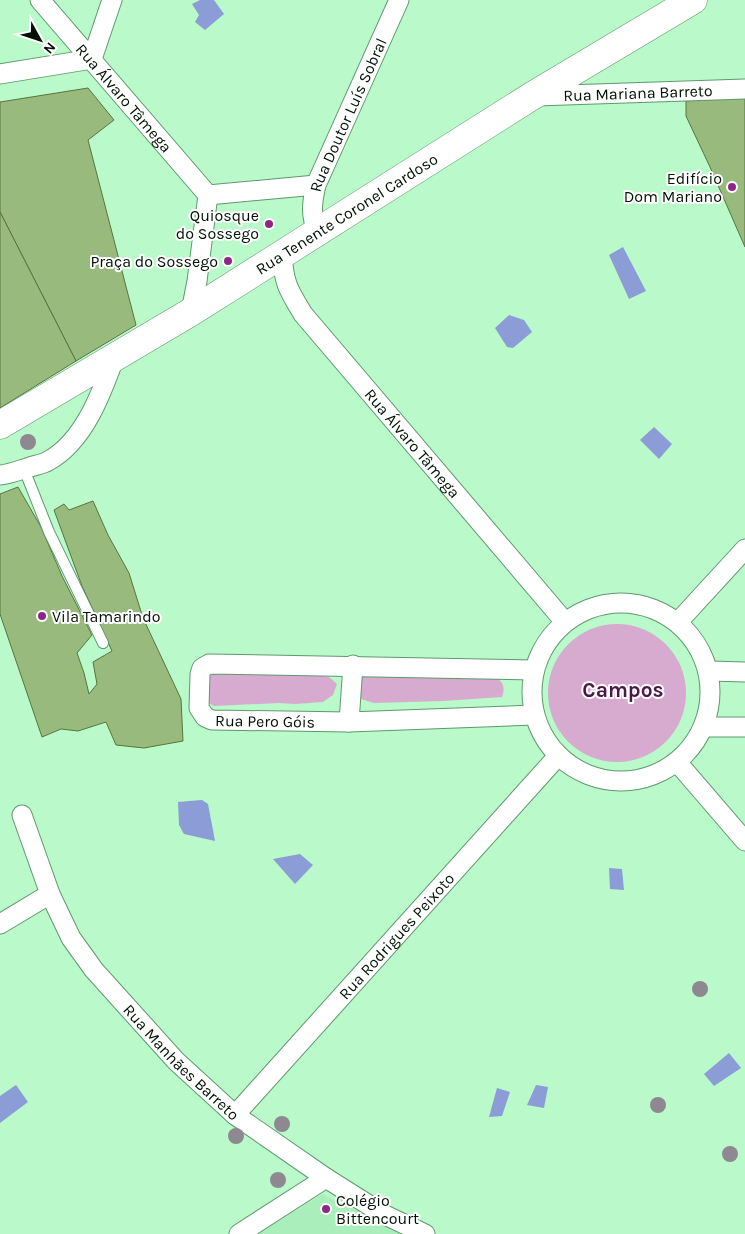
<svg xmlns="http://www.w3.org/2000/svg" width="745" height="1234" font-family="Karla,sans-serif">
  <style>
    .built { fill: #aaefbb }
    .green { fill: #d7aad0 }
    .water { fill: #8b9cd6 }
    .building { fill: #99ba7d; stroke: #57753c }
    .lines { fill: none; stroke-linecap: round; stroke-linejoin: round }
    .lane-casing { stroke: #5e996e; stroke-width: 12 }
    .street-casing { stroke: #5e996e; stroke-width: 21 }
    .secondary-casing { stroke: #5e996e; stroke-width: 29 }
    .lane { stroke: #fff; stroke-width: 10 }
    .street { stroke: #fff; stroke-width: 19 }
    .secondary { stroke: #fff; stroke-width: 28 }
    .tree { fill: #8e8891 }
    .poi-dot { fill: #902588; stroke: #fff; stroke-width: 2 }
    .labels { text-anchor: middle; stroke-width: 4; stroke-linejoin: round; paint-order: stroke }
    .street-label { font-size: 16px; fill: #001103; stroke: #fff }
    .poi-label { font-size: 16px; fill: #001103; stroke: #fff; text-anchor: end }
    .district-label { font-size: 21px; font-weight: bold; fill: #4c1947; stroke: #fff }
  </style>
  <rect width="100%" height="100%" fill="#baf9c9"/>
  <path class="built" d="M 322,1194 L 408,1234 L 259,1234 Z"/>
  <g class="green">
    <circle cx="617" cy="693" r="69"/>
    <path d="M 215,671 L 316,675 L 329,677 L 337,684 L 333,695 L 323,702 L 295,704 L 279,703 L 214,706 L 204,700 L 207,677 Z"/>
    <path d="M 362,675 L 497,678 C 504,683 505,689 502,697 L 443,701 L 374,703 L 361,699 C 355,689 355,685 362,675 Z"/>
  </g>
  <g class="water">
    <path d="M 200,0 L 214,0 L 224,14 L 205,30 L 195,22 L 199,15 L 192,4 Z"/>
    <path d="M 623,247 L 646,291 L 629,299 L 609,255 Z"/>
    <path d="M 509,315 L 524,320 L 532,332 L 513,348 L 507,347 L 495,328 Z"/>
    <path d="M 654,427 L 672,444 L 659,459 L 640,440 Z"/>
    <path d="M 202,800 L 208,804 L 215,841 L 184,834 L 179,825 L 178,802 Z"/>
    <path d="M 300,854 L 313,865 L 295,884 L 273,859 Z"/>
    <path d="M 609,868 L 622,869 L 624,890 L 610,889 Z"/>
    <path d="M 729,1053 L 741,1068 L 714,1086 L 704,1074 Z"/>
    <path d="M 16,1085 L 28,1102 L 0,1123 L 0,1096 Z"/>
    <path d="M 536,1085 L 548,1087 L 544,1108 L 527,1105 Z"/>
    <path d="M 497,1088 L 510,1092 L 502,1116 L 489,1117 Z"/>
  </g>
  <g class="building">
    <path d="M 88,88 L 114,120 L 88,140 L 136,325 L 76,361 L 0,212 L 0,102 Z"/>
    <path d="M 730,97 L 745,98 L 745,247 L 710,167 L 686,116 L 686,101 Z"/>
    <path d="M 0,212 L 76,361 L 0,408 Z"/>
    <path d="M 18,487 L 41,527 L 62,576 L 92,635 L 77,653 L 84,673 L 89,694 L 97,684 L 93,662 L 112,651 L 82,586 L 54,510 L 64,504 L 69,510 L 93,501 L 108,535 L 129,573 L 143,618 L 181,699 L 183,741 L 144,748 L 116,745 L 106,722 L 78,731 L 61,729 L 42,737 L 0,614 L 0,494 Z"/>
  </g>
  <g class="lines">
    <g class="lane-casing">
      <path id="lane" d="M 24,469 L 49,532 L 103,643"/>
    </g>
    <g class="street-casing">
      <g id="street">
        <path id="s1" d="M 40,0 L 208,195 L 197,281 L 191,312"/>
        <path d="M 92,59 L 112,0"/>
        <path d="M 0,74 L 92,59"/>
        <path id="s2" d="M 536,96 L 745,89"/>
        <path d="M 208,195 L 316,185"/>
        <path id="s3" d="M 318,232 C 310,216 312,202 316,185 L 399,0"/>
        <path id="s4" d="M 282,254 C 284,284 288,289 303,314 L 565,622"/>
        <path d="M 0,475 C 10,474 20,470 30,467 C 36,465 43,464 48,461 C 84,442 102,392 115,356"/>
        <circle cx="621" cy="692" r="89"/>
        <path d="M 678,622 L 745,549"/>
        <path id="s5" d="M 534,670 L 209,664 L 202,668 L 200,674 L 199,708 L 205,717 L 212,720 L 349,722 L 534,715"/>
        <path d="M 709,671 L 745,672"/>
        <path d="M 349,722 L 353,665"/>
        <path d="M 703,727 L 745,727"/>
        <path d="M 677,762 L 745,841"/>
        <path id="s6" d="M 22,815 L 50,894 L 71,938 L 94,970 L 176,1061 L 235,1115 L 326,1178 L 383,1214 L 425,1234"/>
        <path d="M 0,924 L 50,894"/>
        <path id="s7" d="M 235,1115 L 558,756"/>
        <path d="M 239,1234 L 326,1178"/>
      </g>
    </g>
    <g class="secondary-casing">
      <g id="secondary">
        <path id="s8" d="M 0,425 L 191,312 L 532,96 L 693,0"/>
      </g>
    </g>
    <use href="#lane" class="lane"/>
    <use href="#street" class="street"/>
    <use href="#secondary" class="secondary"/>
  </g>
  <g class="tree">
    <circle cx="28" cy="442" r="8"/>
    <circle cx="700" cy="989" r="8"/>
    <circle cx="658" cy="1105" r="8"/>
    <circle cx="282" cy="1124" r="8"/>
    <circle cx="236" cy="1136" r="8"/>
    <circle cx="730" cy="1154" r="8"/>
    <circle cx="278" cy="1180" r="8"/>
  </g>
  <g class="poi-dot">
    <circle cx="732" cy="187" r="5"/>
    <circle cx="269" cy="224" r="5"/>
    <circle cx="228" cy="261" r="5"/>
    <circle cx="42" cy="616" r="5"/>
    <circle cx="326" cy="1209" r="5"/>
  </g>
  <g class="labels">
    <g class="street-label">
      <text dy="6" stroke="none"><textPath href="#s2" startOffset="102">Rua Mariana Barreto</textPath></text>
      <text dy="6" stroke="none"><textPath href="#s1" startOffset="129">Rua Álvaro Tâmega</textPath></text>
      <text dy="6" stroke="none"><textPath href="#s3" startOffset="125">Rua Doutor Luís Sobral</textPath></text>
      <text dy="6" stroke="none"><textPath href="#s8" startOffset="406">Rua Tenente Coronel Cardoso</textPath></text>
      <text dy="6" stroke="none"><textPath href="#s4" startOffset="234">Rua Álvaro Tâmega</textPath></text>
      <text dy="6" stroke="none"><textPath href="#s5" startOffset="445">Rua Pero Góis</textPath></text>
      <text dy="6" stroke="none"><textPath href="#s7" startOffset="241">Rua Rodrigues Peixoto</textPath></text>
      <text dy="6" stroke="none"><textPath href="#s6" startOffset="299">Rua Manhães Barreto</textPath></text>
    </g>
    <g class="poi-label">
      <text x="722" y="184">Edifício<tspan x="722" dy="18">Dom Mariano</tspan></text>
      <text x="259" y="221">Quiosque<tspan x="259" dy="18">do Sossego</tspan></text>
      <text x="218" y="267">Praça do Sossego</text>
      <text x="52" y="622" text-anchor="start">Vila Tamarindo</text>
      <text x="336" y="1206" text-anchor="start">Colégio<tspan x="336" dy="18">Bittencourt</tspan></text>
    </g>
    <g class="district-label">
      <text x="623" y="697">Campos</text>
    </g>
  </g>
  <g transform="translate(40 40) rotate(130)" stroke="#ffffff" stroke-width="4" paint-order="stroke">
  <path d="M0-4L9 19L0 12L-9 19Z" fill="#001103"/>
  <text y="-8" font-size="14" font-weight="bold" text-anchor="middle" fill="#001103">N</text>
  </g>
</svg>
